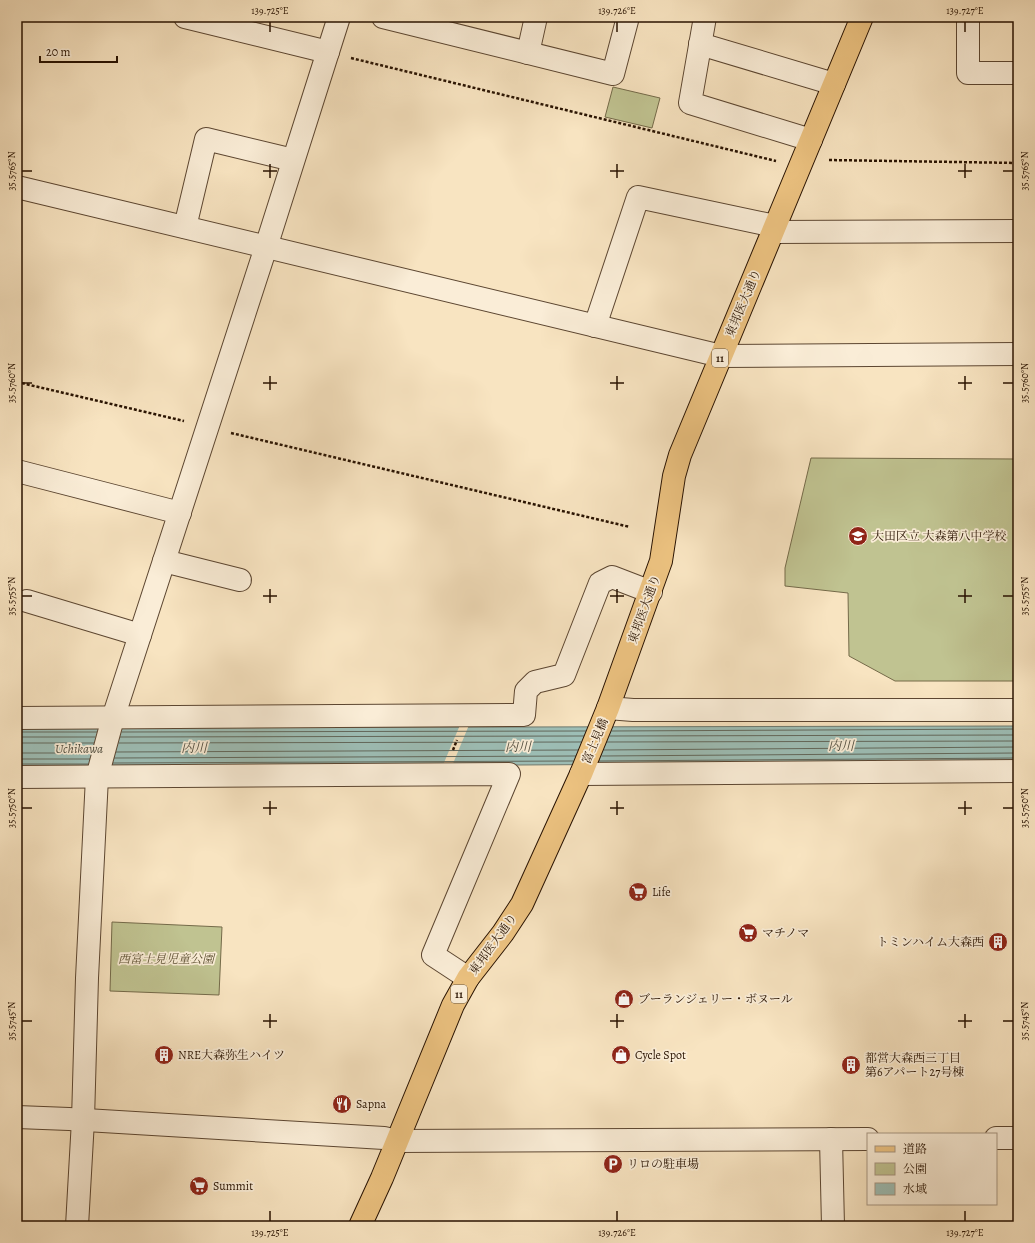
<svg xmlns="http://www.w3.org/2000/svg" width="1035" height="1243" font-family="Alegreya,'Noto Serif JP',serif">
  <style>
    .green { fill: #c0c391; stroke: #746a49 }
    .water { fill: #9dbeb6; stroke: #6e796e }
    .pier { fill: #f8e4c1 }
    .lines { fill: none; stroke-linecap: round; stroke-linejoin: round }
    .shore { stroke: #62685c; stroke-width: 1 }
    .minor-casing { stroke: #5c4631; stroke-width: 24 }
    .major-casing { stroke: #281201; stroke-width: 24 }
    .path { stroke: #281201; stroke-width: 2.5; stroke-dasharray: 3 2; stroke-linecap: butt }
    .minor { stroke: #faedd7; stroke-width: 22 }
    .major { stroke: #ecc280; stroke-width: 22 }
    .ticks { fill: none; stroke: #281201; stroke-width: 1.5 }
    .labels { text-anchor: middle; stroke-width: 3.5; stroke-linejoin: round; paint-order: stroke }
    .shield { fill: #faedd7; stroke: #675441; stroke-width: 1 }
    .shield-label { font-size: 11px; font-weight: bold; fill: #281201 }
    .street-label { font-size: 12px; fill: #281201; stroke: #faedd7 }
    .poi-label { font-size: 12px; fill: #281201; stroke: #faedd7; text-anchor: start }
    .park-label { font-size: 12px; font-style: italic; fill: #5d5033; stroke: #faedd7 }
    .water-label { font-size: 13px; font-style: italic; fill: #514e40; stroke: #faedd7 }
    .neatline { fill: none; stroke: #281201; stroke-width: 1.5 }
    .ticks-label { font-size: 10px; text-anchor: middle; fill: #281201 }
  </style>
  <rect width="100%" height="100%" fill="#f8e4c1"/>
  <filter id="stains"><feTurbulence type="fractalNoise" baseFrequency=".005" numOctaves="4"/><feColorMatrix values="0 0 0 0 .2 0 0 0 0 .09 0 0 0 0 .02 0 0 0 .5 -.17"/></filter>
  <radialGradient id="worn" r=".72"><stop offset=".6" stop-color="#630" stop-opacity="0"/><stop offset="1" stop-color="#630" stop-opacity=".3"/></radialGradient>
  <g class="green">
    <path d="M 613,87 L 660,98 L 652,128 L 605,117 Z"/>
    <path d="M 811,458 L 1018,459 L 1018,681 L 895,681 L 849,656 L 848,593 L 785,586 L 785,568 Z"/>
    <path d="M 112,922 L 222,927 L 219,995 L 110,991 Z"/>
  </g>
  <path class="water" d="M 1018,726 L 1018,762 L 17,768 L 17,728 Z"/>
  <path class="pier" d="M 460,725 L 469,725 L 452,766 L 443,765 Z"/>
  <g class="lines">
    <g class="shore">
      <path d="M 612,731 L 1018,729"/>
      <path d="M 17,732 L 97,732"/>
      <path d="M 122,732 L 586,731"/>
      <path d="M 610,736 L 1018,735"/>
      <path d="M 17,737 L 95,737"/>
      <path d="M 120,737 L 584,736"/>
      <path d="M 607,742 L 1018,741"/>
      <path d="M 17,743 L 94,743"/>
      <path d="M 119,743 L 581,742"/>
      <path d="M 604,750 L 1018,747"/>
      <path d="M 116,752 L 578,750"/>
      <path d="M 17,753 L 91,753"/>
      <path d="M 602,756 L 1018,753"/>
      <path d="M 114,758 L 576,756"/>
      <path d="M 17,759 L 90,759"/>
      <path d="M 599,761 L 1018,758"/>
      <path d="M 113,763 L 573,761"/>
      <path d="M 17,764 L 88,764"/>
    </g>
    <g class="minor-casing">
      <g id="minor">
        <path d="M 185,17 L 328,52"/>
        <path d="M 383,17 L 613,74 L 628,17"/>
        <path d="M 705,17 L 690,103 L 811,140"/>
        <path d="M 968,17 L 968,73 L 1018,73"/>
        <path d="M 700,44 L 834,84"/>
        <path d="M 528,53 L 536,17"/>
        <path d="M 17,187 L 721,356 L 1018,354"/>
        <path d="M 185,227 L 206,139 L 293,160"/>
        <path d="M 773,232 L 1018,231"/>
        <path d="M 595,326 L 638,197 L 775,226"/>
        <path d="M 17,471 L 180,513"/>
        <path d="M 164,561 L 240,580"/>
        <path d="M 27,601 L 140,635"/>
        <path d="M 608,708 L 633,710 L 1018,710"/>
        <path d="M 17,718 L 524,715 L 526,691 L 535,682 L 564,675 L 600,583 L 612,577 L 651,592"/>
        <path d="M 581,774 L 1018,771"/>
        <path d="M 17,777 L 509,774 L 433,955 L 468,978"/>
        <path d="M 17,1117 L 69,1119 L 384,1138 L 397,1141 L 868,1139"/>
        <path d="M 996,1138 L 1018,1138"/>
        <path d="M 831,1139 L 833,1226"/>
        <path d="M 77,1226 L 83,1120 L 87,978 L 97,777 L 113,718 L 266,247 L 339,17"/>
      </g>
    </g>
    <g class="major-casing">
      <path id="major" d="M 360,1226 L 382,1178 L 453,1005 L 468,978 L 503,933 L 522,904 L 581,774 L 608,708 L 661,561 L 674,476 L 680,455 L 862,17"/>
    </g>
    <g class="path">
      <path d="M 351,58 L 776,161"/>
      <path d="M 829,160 L 1018,163"/>
      <path d="M 17,382 L 184,421"/>
      <path d="M 231,433 L 630,527"/>
      <path d="M 453,750 L 457,740"/>
    </g>
    <use href="#minor" class="minor"/>
    <use href="#major" class="major"/>
  </g>
  <path class="ticks" d="M 270,22 L 270,32M 617,22 L 617,32M 965,22 L 965,32M 270,164 L 270,178M 617,164 L 617,178M 965,164 L 965,178M 22,171 L 32,171M 263,171 L 277,171M 610,171 L 624,171M 958,171 L 972,171M 1003,171 L 1013,171M 270,376 L 270,390M 617,376 L 617,390M 965,376 L 965,390M 22,383 L 32,383M 263,383 L 277,383M 610,383 L 624,383M 958,383 L 972,383M 1003,383 L 1013,383M 270,589 L 270,603M 617,589 L 617,603M 965,589 L 965,603M 22,596 L 32,596M 263,596 L 277,596M 610,596 L 624,596M 958,596 L 972,596M 1003,596 L 1013,596M 270,801 L 270,815M 617,801 L 617,815M 965,801 L 965,815M 22,808 L 32,808M 263,808 L 277,808M 610,808 L 624,808M 958,808 L 972,808M 1003,808 L 1013,808M 270,1014 L 270,1028M 617,1014 L 617,1028M 965,1014 L 965,1028M 22,1021 L 32,1021M 263,1021 L 277,1021M 610,1021 L 624,1021M 958,1021 L 972,1021M 1003,1021 L 1013,1021M 270,1211 L 270,1221M 617,1211 L 617,1221M 965,1211 L 965,1221"/>
  <defs>
    <g id="school-disc" transform="scale(1)"><circle r="9.5" fill="#8f2418" stroke="#faedd7"/><path d="M0-5L7-2L0 1L-7-2ZM-4 1L0 2.5L4 1V4Q0 6-4 4Z" fill="#fff"/></g>
    <g id="supermarket-disc" transform="scale(1)"><circle r="9.5" fill="#8f2418" stroke="#faedd7"/><path d="M-6-5.5h2.5l.6 2H6L4.5 2H-2.5L-4.4-4H-6ZM-1.5 3.2a1.3 1.3 0 1 0 .1 0ZM3 3.2a1.3 1.3 0 1 0 .1 0Z" fill="#fff"/></g>
    <g id="building-disc" transform="scale(1)"><circle r="9.5" fill="#8f2418" stroke="#faedd7"/><path d="M-4-6H4V6H1V3H-1V6H-4ZM-2.5-4.3h1.7v1.8h-1.7ZM.8-4.3h1.7v1.8H.8ZM-2.5-1h1.7V.8h-1.7ZM.8-1h1.7V.8H.8Z" fill="#fff"/></g>
    <g id="shop-disc" transform="scale(1)"><circle r="9.5" fill="#8f2418" stroke="#faedd7"/><path d="M-5-2.5h2.3a2.7 3.5 0 0 1 5.4 0H5L5.5 6h-11ZM-1.5-2.5h3a1.5 2.3 0 0 0-3 0Z" fill="#fff"/></g>
    <g id="restaurant-disc" transform="scale(1)"><circle r="9.5" fill="#8f2418" stroke="#faedd7"/><path d="M-5-6h1v4h1v-4h1v4h1v-4h1v5L-1.5 .5V6h-2V.5L-5-1ZM5-6V6H3V1.5H1.5Q1.5-4 5-6Z" fill="#fff"/></g>
    <g id="parking-disc" transform="scale(1)"><circle r="9.5" fill="#8f2418" stroke="#faedd7"/><path d="M-3.5-5.5H1a3.5 3.5 0 0 1 0 7H-1V5.5H-3.5ZM-1-3.4V-.6H.8a1.4 1.4 0 0 0 0-2.8Z" fill="#fff"/></g>
  </defs>
  <g fill-rule="evenodd">
    <use href="#school-disc" x="858" y="536"/>
    <use href="#supermarket-disc" x="638" y="892"/>
    <use href="#supermarket-disc" x="748" y="933"/>
    <use href="#building-disc" x="998" y="942"/>
    <use href="#shop-disc" x="624" y="999"/>
    <use href="#building-disc" x="164" y="1055"/>
    <use href="#shop-disc" x="621" y="1055"/>
    <use href="#building-disc" x="851" y="1065"/>
    <use href="#restaurant-disc" x="342" y="1104"/>
    <use href="#parking-disc" x="613" y="1164"/>
    <use href="#supermarket-disc" x="199" y="1186"/>
  </g>
  <g class="labels">
    <g class="shield">
      <rect x="712" y="349" width="16" height="18" rx="3"/>
      <rect x="451" y="985" width="16" height="18" rx="3"/>
    </g>
    <g class="shield-label">
      <text x="720" y="362">11</text>
      <text x="459" y="998">11</text>
    </g>
    <g class="street-label">
      <text transform="translate(743 303) rotate(-67)" y="4">東邦医大通り</text>
      <text transform="translate(644 609) rotate(-70)" y="4">東邦医大通り</text>
      <text transform="translate(595 741) rotate(-67)" y="4">富士見橋</text>
      <text transform="translate(493 944) rotate(-54)" y="4">東邦医大通り</text>
    </g>
    <g class="poi-label">
      <text x="872" y="540">大田区立 大森第八中学校</text>
      <text x="652" y="896">Life</text>
      <text x="762" y="937">マチノマ</text>
      <text x="984" y="946" text-anchor="end">トミンハイム大森西</text>
      <text x="638" y="1003">ブーランジェリー・ボヌール</text>
      <text x="178" y="1059">NRE大森弥生ハイツ</text>
      <text x="635" y="1059">Cycle Spot</text>
      <text x="865" y="1062">都営大森西三丁目<tspan x="865" dy="14">第6アパート27号棟</tspan></text>
      <text x="356" y="1108">Sapna</text>
      <text x="627" y="1168">リロの駐車場</text>
      <text x="213" y="1190">Summit</text>
    </g>
    <g class="park-label">
      <text x="166" y="963">西富士見児童公園</text>
    </g>
    <g class="water-label">
      <text x="841" y="750">内川</text>
      <text x="518" y="751">内川</text>
      <text x="194" y="752">内川</text>
      <text x="79" y="753">Uchikawa</text>
    </g>
  </g>
  <rect width="1035" height="1243" fill="none" stroke="#f8e4c1" stroke-width="44"/>
  <rect x="867" y="1133" width="130" height="72" fill="#faedd7" stroke="#a69581"/>
  <rect x="875" y="1146" width="20" height="6" fill="#ecc280" stroke="#a69581"/>
  <text x="903" y="1153" font-size="12" fill="#281201">道路</text>
  <rect x="875" y="1163" width="20" height="12" fill="#c0c391" stroke="#a69581"/>
  <text x="903" y="1173" font-size="12" fill="#281201">公園</text>
  <rect x="875" y="1183" width="20" height="12" fill="#9dbeb6" stroke="#a69581"/>
  <text x="903" y="1193" font-size="12" fill="#281201">水域</text>
  <path d="M40 56v6h77v-6" fill="none" stroke="#281201" stroke-width="2"/>
  <text x="46" y="56" font-size="12" fill="#281201" stroke="#faedd7" stroke-width="3" paint-order="stroke">20 m</text>
  <rect x="22" y="22" width="991" height="1199" class="neatline"/>
  <g class="ticks-label">
    <text x="270" y="14">139.725°E</text>
    <text x="617" y="14">139.726°E</text>
    <text x="965" y="14">139.727°E</text>
    <text transform="translate(11 171) rotate(-90)" y="4">35.5765°N</text>
    <text transform="translate(1024 171) rotate(-90)" y="4">35.5765°N</text>
    <text transform="translate(11 383) rotate(-90)" y="4">35.5760°N</text>
    <text transform="translate(1024 383) rotate(-90)" y="4">35.5760°N</text>
    <text transform="translate(11 596) rotate(-90)" y="4">35.5755°N</text>
    <text transform="translate(1024 596) rotate(-90)" y="4">35.5755°N</text>
    <text transform="translate(11 808) rotate(-90)" y="4">35.5750°N</text>
    <text transform="translate(1024 808) rotate(-90)" y="4">35.5750°N</text>
    <text transform="translate(11 1021) rotate(-90)" y="4">35.5745°N</text>
    <text transform="translate(1024 1021) rotate(-90)" y="4">35.5745°N</text>
    <text x="270" y="1236">139.725°E</text>
    <text x="617" y="1236">139.726°E</text>
    <text x="965" y="1236">139.727°E</text>
  </g>
  <rect width="100%" height="100%" filter="url(#stains)"/>
  <rect width="100%" height="100%" fill="url(#worn)"/>
</svg>
